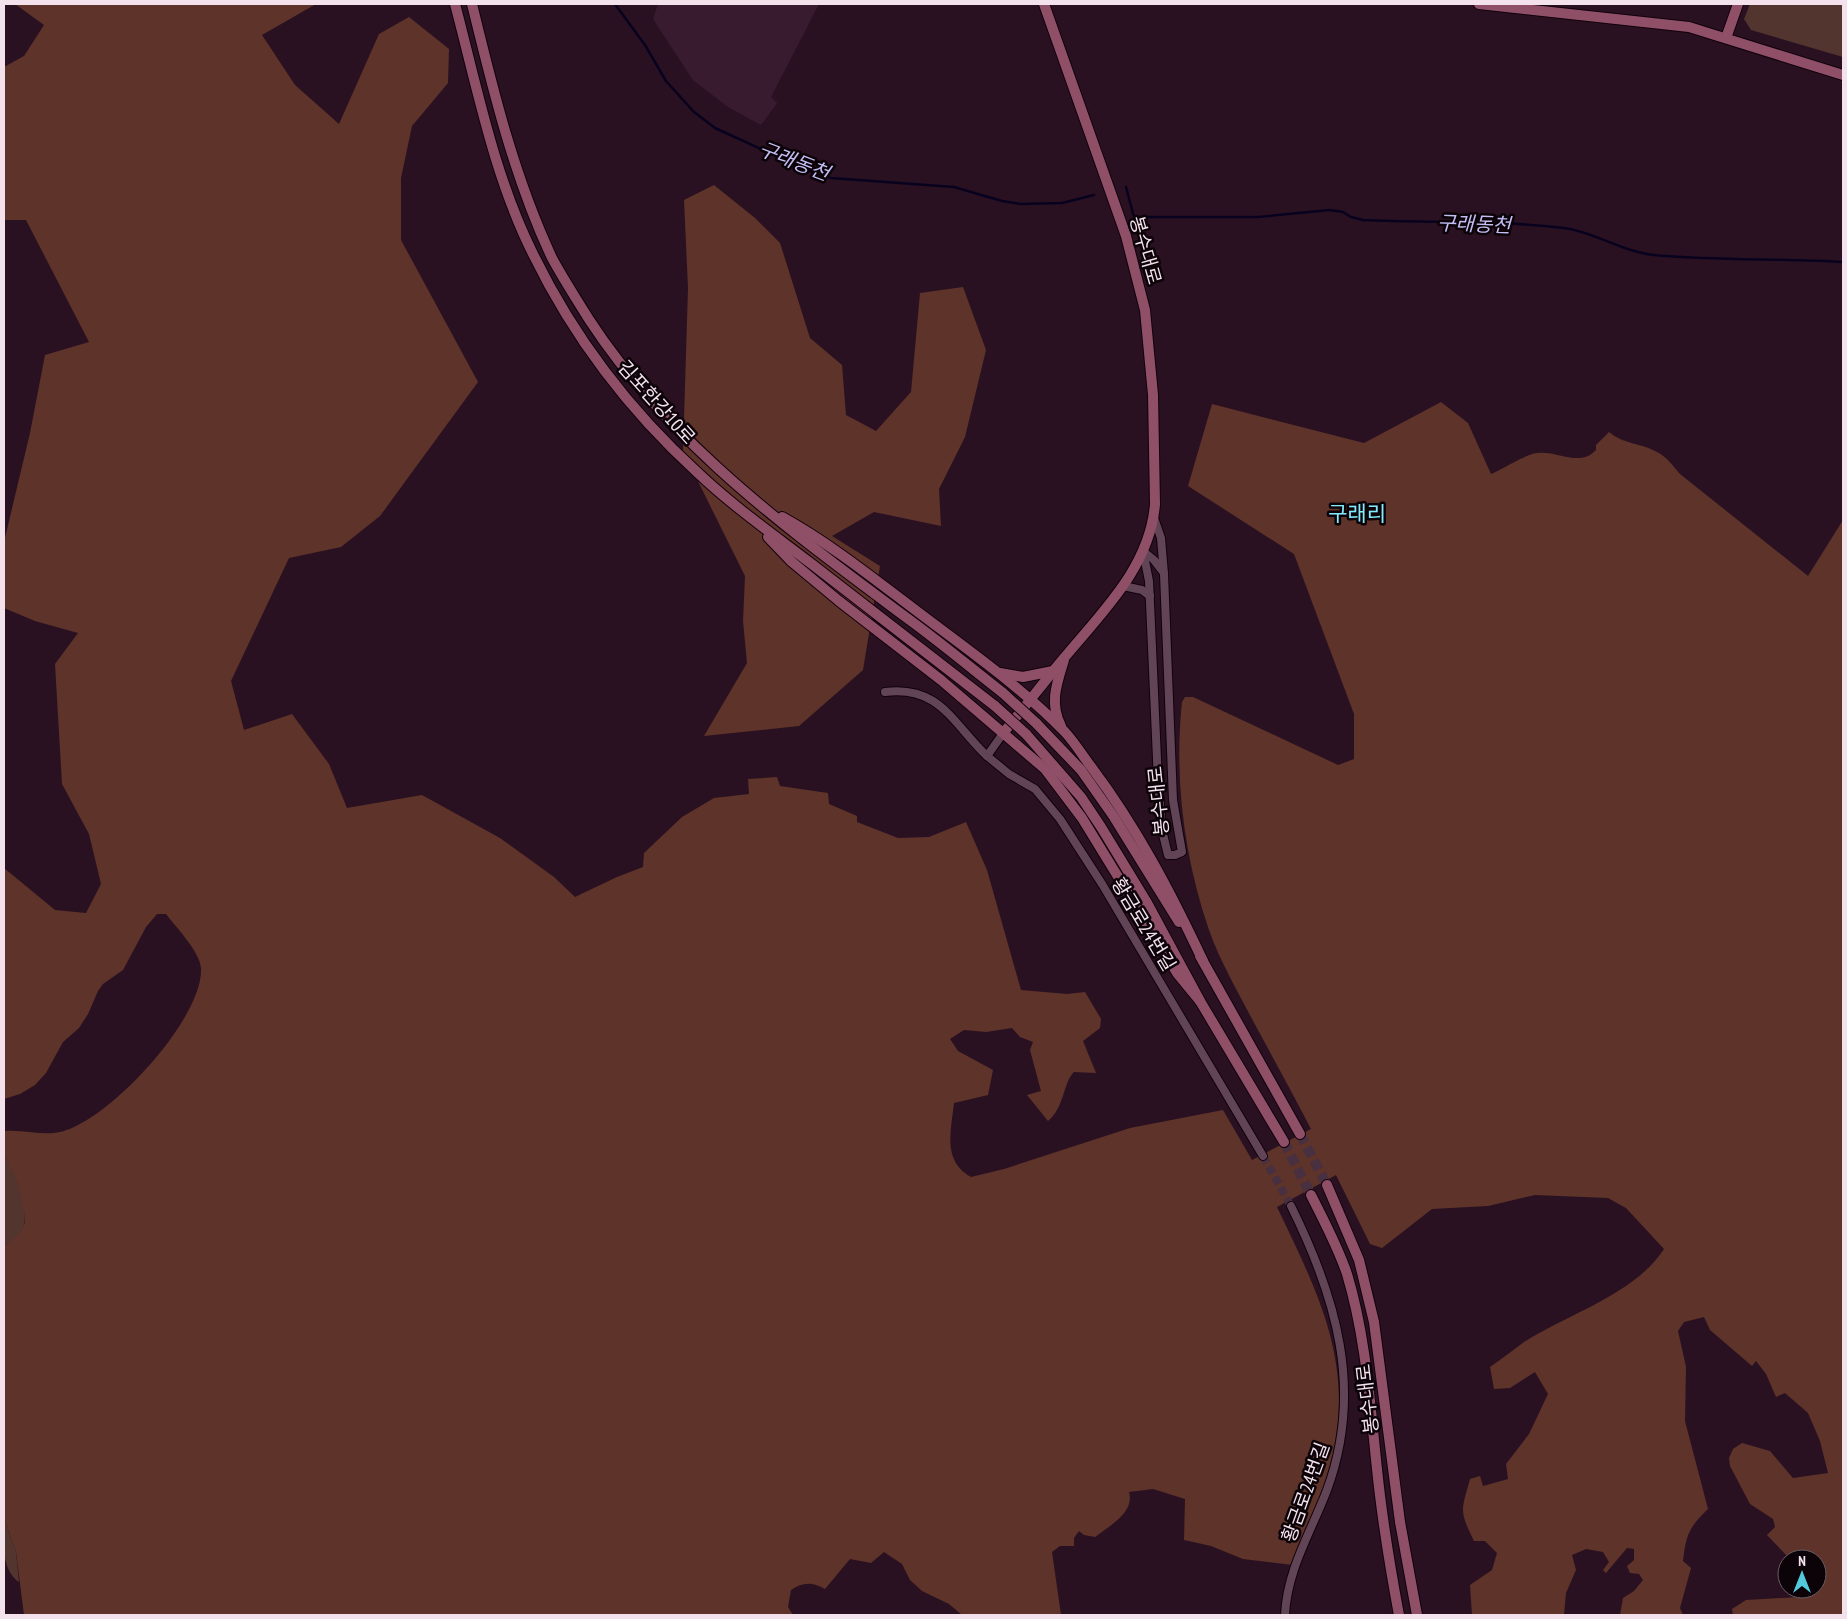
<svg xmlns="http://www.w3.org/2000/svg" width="1847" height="1619" font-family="'PT Sans Narrow','Noto Sans KR',sans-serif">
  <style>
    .built { fill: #391b30 }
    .green { fill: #52352e }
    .forest { fill: #5e3329 }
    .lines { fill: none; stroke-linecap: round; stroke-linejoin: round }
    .stream { stroke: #08021f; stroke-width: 2.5 }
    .street-tunnel { stroke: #483040; stroke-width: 8; stroke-dasharray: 8 4; stroke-linecap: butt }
    .secondary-tunnel { stroke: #483040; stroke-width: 10; stroke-dasharray: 10 5; stroke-linecap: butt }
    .street-casing { stroke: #11010b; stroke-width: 10 }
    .secondary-casing { stroke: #11010b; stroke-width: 12 }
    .street { stroke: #614557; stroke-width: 8 }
    .secondary { stroke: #8e4f67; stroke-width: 10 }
    .secondary-bridge-casing { stroke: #11010b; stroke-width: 12; stroke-linecap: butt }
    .secondary-bridge { stroke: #8e4f67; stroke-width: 10 }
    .labels { text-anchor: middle; stroke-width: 5; stroke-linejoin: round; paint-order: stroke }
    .street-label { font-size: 19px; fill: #f3e1ec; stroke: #0c0308 }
    .water-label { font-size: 20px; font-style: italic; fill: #c2bef4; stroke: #0c0308 }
    .quarter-label { font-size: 21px; fill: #82ebfc; stroke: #0c0308 }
  </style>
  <rect width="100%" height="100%" fill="#2a1122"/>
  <path class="built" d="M 658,4 L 819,4 L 771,97 L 777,103 L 761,125 L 728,107 L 693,80 L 653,19 Z"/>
  <g class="green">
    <path d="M 1750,4 L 1843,4 L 1843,57 L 1751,30 L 1744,19 Z"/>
    <path d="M 4,1152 C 14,1170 32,1211 22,1231 C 18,1237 10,1241 4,1246 Z"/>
    <path d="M 4,1518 L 16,1552 L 19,1582 C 0,1569 4,1540 4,1518 Z"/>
  </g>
  <g class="forest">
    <path d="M 15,4 L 316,4 L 262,35 L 295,85 L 339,124 L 379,34 L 409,17 L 449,49 L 448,83 L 412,126 L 401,178 L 401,240 L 478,382 L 380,516 L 341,547 L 289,558 L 231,681 L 244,730 L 292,714 L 329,764 L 347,808 L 422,795 L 500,838 L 554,877 L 575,897 L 617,877 L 643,867 L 644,853 L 682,817 L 714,798 L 749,794 L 748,779 L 777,777 L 780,786 L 828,793 L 829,804 L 857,816 L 857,822 L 898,838 L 929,837 L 966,822 L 987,870 L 1021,990 L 1067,994 L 1085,992 L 1101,1019 L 1100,1028 L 1083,1041 L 1096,1073 L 1074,1072 C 1063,1082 1065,1107 1048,1121 L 1027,1095 L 1041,1091 L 1030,1050 L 1033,1042 L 1020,1037 L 1012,1028 L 986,1032 L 964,1030 L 950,1039 L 958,1051 L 993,1070 L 988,1095 L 954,1103 C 951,1131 942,1161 971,1177 L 1004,1169 L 1130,1128 L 1223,1110 L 1252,1160 L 1311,1129 C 1292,1092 1272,1056 1252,1019 C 1237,990 1220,961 1209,930 C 1184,857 1174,778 1182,702 L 1185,697 L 1193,697 L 1338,765 L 1354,759 L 1354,714 L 1294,554 L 1188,486 L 1212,404 L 1364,443 L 1441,402 L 1468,423 L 1491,474 C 1503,469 1524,455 1537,453 C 1557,450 1580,468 1596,450 L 1596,445 L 1609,432 C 1623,444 1641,443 1657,452 C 1667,457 1673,466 1680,474 L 1808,576 L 1843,520 L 1843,1615 L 1733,1615 L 1732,1609 L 1746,1600 L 1799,1597 L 1798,1589 L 1817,1589 L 1817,1559 L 1790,1559 L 1767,1535 L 1775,1527 L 1773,1519 L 1750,1504 L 1730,1466 L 1729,1458 L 1733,1449 L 1742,1443 L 1770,1451 L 1793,1478 L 1828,1473 L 1820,1441 L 1808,1413 L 1785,1393 L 1776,1397 L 1766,1374 L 1756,1361 L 1752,1366 L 1710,1330 L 1704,1317 L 1684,1322 L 1678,1331 L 1686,1367 L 1685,1421 L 1708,1509 C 1689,1527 1686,1535 1683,1561 L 1691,1568 L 1680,1608 L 1683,1615 L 1620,1615 L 1623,1598 L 1634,1591 L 1643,1580 L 1639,1574 L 1630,1573 L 1627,1566 L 1634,1560 L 1634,1549 L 1627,1548 L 1606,1573 L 1603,1570 L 1609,1562 L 1603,1552 L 1586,1549 L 1572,1555 L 1576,1570 L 1566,1593 L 1564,1615 L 1472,1615 L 1470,1585 L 1492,1570 L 1497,1553 L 1485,1541 L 1474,1541 C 1459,1510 1461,1512 1470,1479 L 1480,1476 L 1483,1486 L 1508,1479 L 1506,1464 L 1529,1434 L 1548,1394 L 1535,1372 L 1510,1388 L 1494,1389 L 1490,1367 C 1502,1359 1513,1350 1524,1342 C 1568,1314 1635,1294 1664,1249 L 1626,1208 L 1608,1198 L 1535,1195 L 1488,1206 L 1432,1209 L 1382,1248 L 1370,1244 L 1336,1175 L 1277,1207 C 1316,1289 1354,1360 1333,1454 C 1325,1492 1307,1529 1293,1565 L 1243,1559 L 1211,1546 L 1184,1540 L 1185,1499 L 1153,1489 L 1129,1492 C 1135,1513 1109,1526 1095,1537 L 1084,1535 L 1079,1531 L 1074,1538 L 1074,1546 L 1060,1546 L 1052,1552 L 1061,1615 L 962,1615 L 949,1604 L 922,1591 L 910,1580 L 902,1564 L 884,1552 L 871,1563 L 850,1559 L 825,1589 C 812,1582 803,1582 791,1590 L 788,1607 L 793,1615 L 24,1615 L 16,1552 L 4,1518 L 4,1246 L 21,1232 L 25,1222 L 24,1210 L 18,1184 L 4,1152 L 4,1131 C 23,1129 42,1136 60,1132 C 108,1122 204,1018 201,968 C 200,952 176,927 166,914 L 157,914 L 146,927 L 123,970 L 103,984 L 98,991 L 88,1014 L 79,1028 L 63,1042 L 46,1073 L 35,1085 L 20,1094 L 4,1099 L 4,868 L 55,910 L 86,913 L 101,884 L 89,834 L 62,784 L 55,664 L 78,633 L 35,621 L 4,608 L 4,542 L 30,433 L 45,355 L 89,342 L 26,220 L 4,220 L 4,67 L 24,56 L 44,25 Z"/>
    <path d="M 714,185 L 755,218 L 780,243 L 810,338 L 842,365 L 846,415 L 876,431 L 911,392 L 920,293 L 963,287 L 986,350 L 965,437 L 939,489 L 941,526 L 874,512 L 832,536 L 880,566 L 863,670 L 799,726 L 704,736 L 747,663 L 743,621 L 745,576 L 683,451 L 688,288 L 684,200 Z"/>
  </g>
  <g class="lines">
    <g class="stream">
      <path d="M 615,4 L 645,45 L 666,81 L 694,112 L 715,128 L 807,170 L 831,178 L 954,187 L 1002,201 L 1021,204 L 1062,203 L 1094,195"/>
      <path d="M 1126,187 L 1134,217 L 1258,217 L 1330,210 L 1343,212 L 1351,217 L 1363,220 C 1429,223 1498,220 1564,228 C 1595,232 1622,252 1654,255 C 1717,261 1780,258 1843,262"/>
    </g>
    <path class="street-tunnel" d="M 1263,1156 L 1291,1206"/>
    <g class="secondary-tunnel">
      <path d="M 1300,1134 L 1327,1185"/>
      <path d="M 1284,1142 L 1311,1195"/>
    </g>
    <g class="street-casing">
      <g id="street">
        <path d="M 1143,551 L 1149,581 L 1158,781 L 1162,830 L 1168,855 L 1175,855 L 1182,852 L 1173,800 L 1164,574 L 1161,538 L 1154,518"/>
        <path d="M 1143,551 L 1154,560 L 1164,573"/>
        <path d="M 1123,586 L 1142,590 L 1150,596"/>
        <path d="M 885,692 C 940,685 953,724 987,756"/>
        <path d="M 1004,732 L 987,756 L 1009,774 L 1035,789 L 1060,819 L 1102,884 L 1263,1156"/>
        <path d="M 1285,1615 C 1287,1570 1311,1532 1327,1490 C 1364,1390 1336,1297 1291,1206"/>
      </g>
    </g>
    <g class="secondary-casing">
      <g id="secondary">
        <path d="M 455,4 C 477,87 494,176 533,254 C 573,336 630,411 698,473 C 734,507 774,535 813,565 C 874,612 934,659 995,706"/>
        <path d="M 472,4 C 493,90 514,177 552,258 C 559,271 567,284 575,297 C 657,435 781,524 907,618 C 940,642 971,668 1003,693"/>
        <path d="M 1479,4 L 1689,27 L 1843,75"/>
        <path d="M 1726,38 L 1738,4"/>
        <path d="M 782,517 C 831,544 874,579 918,612 C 968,650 1021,687 1065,732 C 1075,743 1083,756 1092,768 C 1137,828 1171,893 1203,961"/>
        <path d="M 768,537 L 792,562 L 839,601 L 941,680 L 1045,769 L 1082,818 L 1177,973 L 1200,1001"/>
        <path d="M 1000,673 L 1023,677 L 1053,671"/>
        <path d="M 1036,723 L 1081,770 L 1114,817 L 1179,922"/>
        <path d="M 1061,726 C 1049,703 1057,683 1064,660"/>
        <path d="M 1004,732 C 1024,708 1044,682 1064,658 C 1102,612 1150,567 1155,504 L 1153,395 L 1145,310 L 1126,236 L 1044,4"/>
        <path d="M 1026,734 L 1081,797 L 1101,827 L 1146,901 L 1200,1001 L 1284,1142"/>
        <path d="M 1200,956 L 1300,1134"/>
        <path d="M 1327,1185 L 1359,1260 L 1374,1322 L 1400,1522 L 1417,1615"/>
        <path d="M 1311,1195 C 1324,1221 1338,1247 1347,1274 C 1366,1337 1370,1404 1377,1469 C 1382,1518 1390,1567 1399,1615"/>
      </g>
    </g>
    <use href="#street" class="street"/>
    <use href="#secondary" class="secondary"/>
    <g class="secondary-bridge-casing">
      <g id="secondary-bridge">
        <path d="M 1003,693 L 1036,723"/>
        <path d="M 995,706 L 1026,734"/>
      </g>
    </g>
    <use href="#secondary-bridge" class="secondary-bridge"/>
  </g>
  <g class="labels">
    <g class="street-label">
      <text transform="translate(1146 250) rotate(74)" y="7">봉수대로</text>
      <text transform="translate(657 402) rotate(48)" y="7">김포한강10로</text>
      <text transform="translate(1158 801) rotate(-96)" y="7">봉수대로</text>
      <text transform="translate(1144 924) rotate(59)" y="7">황금로24번길</text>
      <text transform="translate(1367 1399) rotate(-97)" y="7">봉수대로</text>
      <text transform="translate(1305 1492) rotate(-70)" y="7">황금로24번길</text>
    </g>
    <g class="water-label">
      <text transform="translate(794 161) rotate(21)" y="7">구래동천</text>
      <text transform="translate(1474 224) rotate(2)" y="7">구래동천</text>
    </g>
    <g class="quarter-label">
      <text x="1357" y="521">구래리</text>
    </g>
  </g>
  <rect width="1847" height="1619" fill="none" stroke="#f3e1ec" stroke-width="10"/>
  <g transform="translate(1802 1574)"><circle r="24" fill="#0c0308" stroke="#685c63"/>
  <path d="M0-4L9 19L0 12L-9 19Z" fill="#53cadc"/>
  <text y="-8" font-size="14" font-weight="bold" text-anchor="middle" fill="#f3e1ec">N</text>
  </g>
</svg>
